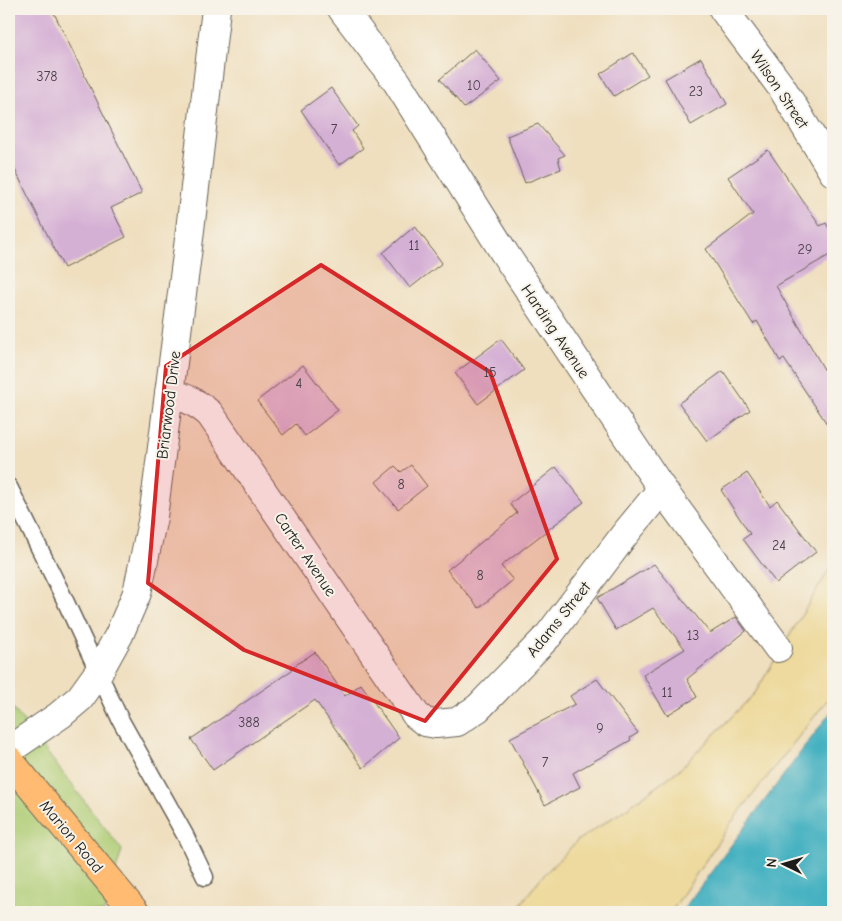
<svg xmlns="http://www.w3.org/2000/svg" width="842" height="921" font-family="'Comic Neue',sans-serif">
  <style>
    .green { fill: #aecc73; stroke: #657448 }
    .sand { fill: #eeda9e; stroke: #857b5d }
    .water { fill: #44b1c1; stroke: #30666e }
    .building { fill: #d5b0d5 }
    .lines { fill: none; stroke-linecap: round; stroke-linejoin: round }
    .service-casing { stroke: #666055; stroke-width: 19 }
    .minor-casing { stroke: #666055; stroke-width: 30 }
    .primary-casing { stroke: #666055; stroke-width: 30 }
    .service { stroke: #fff; stroke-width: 16 }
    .minor { stroke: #fff; stroke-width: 28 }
    .primary { stroke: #febb71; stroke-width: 28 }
    .marked { fill: #d62828; fill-opacity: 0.2; stroke: #d62828; stroke-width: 4; stroke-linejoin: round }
    .labels { text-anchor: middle; stroke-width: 4; stroke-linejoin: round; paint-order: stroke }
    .number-label { font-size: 14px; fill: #4a414a }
    .street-label { font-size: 16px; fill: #1c1c1c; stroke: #f7f3e8 }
  </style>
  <rect width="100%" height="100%" fill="#f7f3e8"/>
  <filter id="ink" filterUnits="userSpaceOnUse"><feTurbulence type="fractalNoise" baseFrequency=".02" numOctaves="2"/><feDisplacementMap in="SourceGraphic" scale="10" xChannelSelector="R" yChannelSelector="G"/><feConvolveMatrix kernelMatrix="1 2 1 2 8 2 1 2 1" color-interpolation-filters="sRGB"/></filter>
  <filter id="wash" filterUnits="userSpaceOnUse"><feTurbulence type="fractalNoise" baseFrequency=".0096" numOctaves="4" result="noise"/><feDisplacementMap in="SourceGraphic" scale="20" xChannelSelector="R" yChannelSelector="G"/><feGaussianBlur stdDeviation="1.12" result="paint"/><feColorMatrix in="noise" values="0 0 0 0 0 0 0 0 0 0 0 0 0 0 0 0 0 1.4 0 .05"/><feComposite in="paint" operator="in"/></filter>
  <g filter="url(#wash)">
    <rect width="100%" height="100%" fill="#efdfbf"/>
    <path class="green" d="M 9,703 L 122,850 L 104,912 L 9,912 Z"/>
    <path class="sand" d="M 833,563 L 833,693 L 730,824 L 671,912 L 515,912 L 539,880 L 578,840 L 629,807 L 680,769 L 755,693 Z"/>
    <path class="water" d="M 833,709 L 833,912 L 680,912 L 682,911 Z"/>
    <g id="blocks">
      <g class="building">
        <path d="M 9,9 L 52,9 L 142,193 L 111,208 L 126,237 L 64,268 L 9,158 Z"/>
        <path d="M 475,49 L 501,81 L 464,108 L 440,79 Z"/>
        <path d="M 633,53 L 648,75 L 614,96 L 600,74 Z"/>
        <path d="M 701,58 L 727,104 L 691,125 L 665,79 Z"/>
        <path d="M 331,88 L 358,126 L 352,131 L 363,148 L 339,165 L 301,110 Z"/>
        <path d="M 538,124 L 565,155 L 558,158 L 561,169 L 525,183 L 507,136 Z"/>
        <path d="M 768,150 L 820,226 L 826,223 L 833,236 L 833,253 L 776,286 L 833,385 L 833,433 L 784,359 L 780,361 L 757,321 L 753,324 L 706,249 L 753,214 L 728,177 Z"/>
        <path d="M 415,226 L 442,263 L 410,288 L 383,253 Z"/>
        <path d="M 501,339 L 524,370 L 478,404 L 455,373 Z"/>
        <path d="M 303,365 L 338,410 L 305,436 L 296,424 L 283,435 L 257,401 Z"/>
        <path d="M 723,371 L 750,410 L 707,441 L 679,403 Z"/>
        <path d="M 411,465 L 427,486 L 398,509 L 376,482 L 395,466 L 401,472 Z"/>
        <path d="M 556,467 L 584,502 L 501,566 L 513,580 L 479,608 L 447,570 L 517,513 L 510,504 Z"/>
        <path d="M 747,473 L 770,506 L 777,500 L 816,552 L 776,583 L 743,539 L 750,534 L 721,490 Z"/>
        <path d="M 654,564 L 710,633 L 736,617 L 746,631 L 687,679 L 697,697 L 667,715 L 643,675 L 685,649 L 653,608 L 616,630 L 597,598 Z"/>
        <path d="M 315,652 L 345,696 L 361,684 L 399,738 L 363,768 L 315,700 L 213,770 L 191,739 L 292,670 L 291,668 Z"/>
        <path d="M 597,679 L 638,733 L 630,738 L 631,740 L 573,773 L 580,787 L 545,805 L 510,738 L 575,704 L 570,696 Z"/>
      </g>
    </g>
  </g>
  <g filter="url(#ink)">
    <use href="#blocks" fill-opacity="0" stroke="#666055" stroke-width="1"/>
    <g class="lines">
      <g class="service-casing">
        <path id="service" d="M 9,487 L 63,596 L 120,719 L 185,835 L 205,877"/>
      </g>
      <g class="minor-casing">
        <g id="minor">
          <path d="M 342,9 L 397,82 L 505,254 L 662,489 L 778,648"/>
          <path d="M 723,9 L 782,88 L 833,172"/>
          <path d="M 169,393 C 186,397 197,403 210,414 L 416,715 L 425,722 L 436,724 L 457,722 L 478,708 L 549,635 L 625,534 L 662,489"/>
          <path d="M 9,750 L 60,715 L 80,698 L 98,673 L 119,635 L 137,593 L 153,517 L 188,247 L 216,9"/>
        </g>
      </g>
      <g class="primary-casing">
        <path id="primary" d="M 9,760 L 135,912"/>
      </g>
      <use href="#service" class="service"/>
      <use href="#minor" class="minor"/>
      <use href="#primary" class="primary"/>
    </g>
  </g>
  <path class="marked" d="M 321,265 L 490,372 L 557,559 L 425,721 L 244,650 L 148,583 L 166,366 Z"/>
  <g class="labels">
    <g class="number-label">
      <text x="47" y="81">378</text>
      <text x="474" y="90">10</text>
      <text x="696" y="96">23</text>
      <text x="334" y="134">7</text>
      <text x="414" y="250">11</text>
      <text x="805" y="254">29</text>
      <text x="490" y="377">15</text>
      <text x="299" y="388">4</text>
      <text x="401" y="489">8</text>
      <text x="779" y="550">24</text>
      <text x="480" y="580">8</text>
      <text x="693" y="640">13</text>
      <text x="667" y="697">11</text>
      <text x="249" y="727">388</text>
      <text x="600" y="733">9</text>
      <text x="545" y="767">7</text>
    </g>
    <g class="street-label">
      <text transform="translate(780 89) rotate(56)" y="6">Wilson Street</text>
      <text transform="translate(556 331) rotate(56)" y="6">Harding Avenue</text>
      <text transform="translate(168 405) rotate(-83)" y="6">Briarwood Drive</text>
      <text transform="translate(306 554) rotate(56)" y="6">Carter Avenue</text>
      <text transform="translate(558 619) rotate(-51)" y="6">Adams Street</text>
      <text transform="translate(72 836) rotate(50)" y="6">Marion Road</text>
    </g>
  </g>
  <rect width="842" height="921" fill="none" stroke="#f7f3e8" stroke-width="30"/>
  <g transform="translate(784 864) rotate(275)" stroke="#f7f3e8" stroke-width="4" paint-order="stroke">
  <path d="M0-4L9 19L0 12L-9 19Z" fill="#1c1c1c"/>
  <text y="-8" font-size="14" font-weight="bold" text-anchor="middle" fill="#1c1c1c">N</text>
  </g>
</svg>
